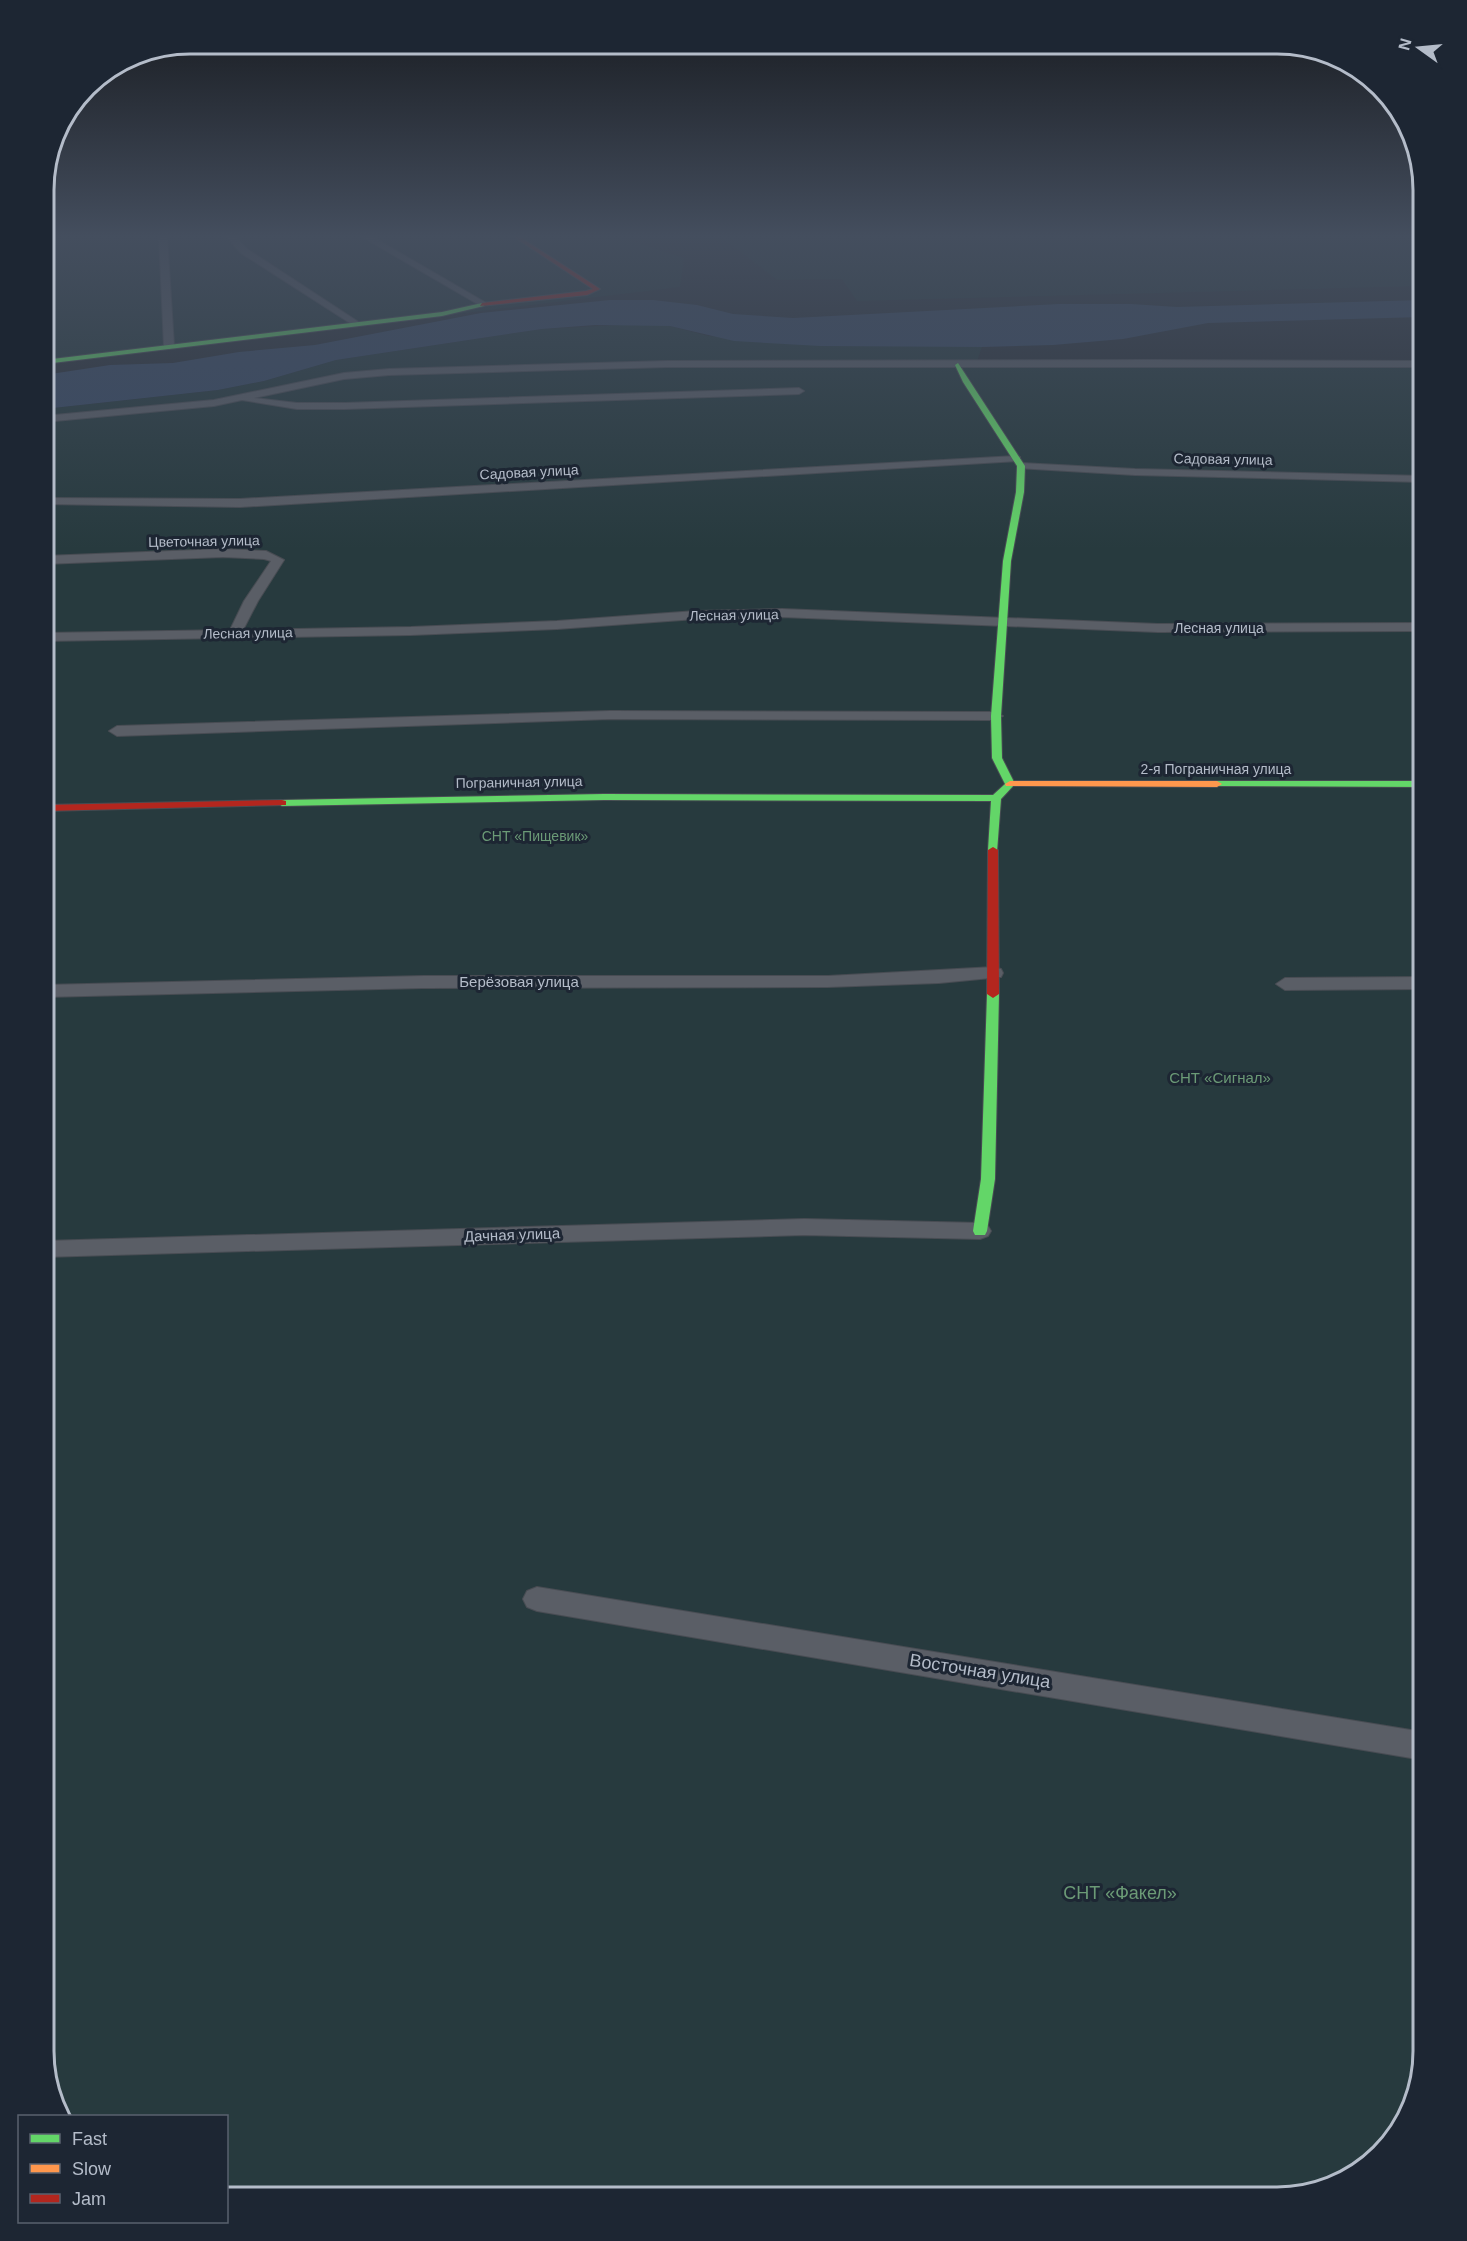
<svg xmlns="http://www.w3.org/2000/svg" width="1467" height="2241" font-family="Helvetica,sans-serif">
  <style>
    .green { fill: #273a3e }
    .water { fill: #384963 }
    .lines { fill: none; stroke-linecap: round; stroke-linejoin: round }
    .lane-casing { stroke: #484c53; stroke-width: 2 }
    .fast-casing { stroke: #484c53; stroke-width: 2 }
    .slow-casing { stroke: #484c53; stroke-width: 2 }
    .jam-casing { stroke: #484c53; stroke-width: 2 }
    .lane { fill: #5a5e66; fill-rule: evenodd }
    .fast { fill: #63d668; fill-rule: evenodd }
    .slow { fill: #ff974d; fill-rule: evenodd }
    .jam { fill: #b3261e; fill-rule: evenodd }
    .labels { text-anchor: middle; stroke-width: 6; stroke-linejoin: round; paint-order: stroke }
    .far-street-label { font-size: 14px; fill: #b4bcc9; stroke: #1d2633 }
    .far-park-label { font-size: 14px; fill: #6b9a76; stroke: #1d2633 }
    .street-label { font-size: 15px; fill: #b4bcc9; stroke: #1d2633 }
    .park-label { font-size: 15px; fill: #6b9a76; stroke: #1d2633 }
    .near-street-label { font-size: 18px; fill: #b4bcc9; stroke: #1d2633 }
    .near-park-label { font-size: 18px; fill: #6b9a76; stroke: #1d2633 }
    .rim { fill: none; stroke: #b4bcc9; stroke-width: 3 }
  </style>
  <rect width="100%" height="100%" fill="#2a3038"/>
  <g class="green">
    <path d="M 44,235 L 613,235 L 684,258 L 680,287 L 44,364 Z"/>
    <path d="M 719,235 L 1423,235 L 1423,286 L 857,301 L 842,279 L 777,280 Z"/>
    <path d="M 639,324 L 670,326 L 708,336 L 982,347 L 975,367 L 1038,365 L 1423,368 L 1423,2051 L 1404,2125 L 1350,2178 L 1277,2197 L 227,2197 L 226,2116 L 61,2116 L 44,2051 L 44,409 L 218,390 L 264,381 L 336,360 L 542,329 Z"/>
  </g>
  <path class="water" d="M 610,300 L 653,300 L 697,305 L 733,314 L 793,318 L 1059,304 L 1131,304 L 1177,307 L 1423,300 L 1423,317 L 1208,323 L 1123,339 L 1053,345 L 982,347 L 820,346 L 734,341 L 670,326 L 595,325 L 542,329 L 336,360 L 264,381 L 218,390 L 44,409 L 44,375 L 110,365 L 173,363 L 239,352 L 315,345 L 481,313 Z"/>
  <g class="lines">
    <g class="lane-casing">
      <g id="lane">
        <path d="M 159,235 L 167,235 L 174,346 L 169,349 L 164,346 Z"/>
        <path d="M 225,235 L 234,235 L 247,249 L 360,323 L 353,325 L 241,253 Z"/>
        <path d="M 359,235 L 369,235 L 488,304 L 481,306 Z"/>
        <path d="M 1154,360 L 1423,361 L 1423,367 L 667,367 L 389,375 L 344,379 L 254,398 L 297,403 L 345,403 L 799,388 L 804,391 L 799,394 L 345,409 L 297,409 L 242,400 L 214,406 L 44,422 L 44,416 L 214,400 L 344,373 L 389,369 L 667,361 Z"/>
        <path d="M 1016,456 L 1020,457 L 1020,461 L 240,507 L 44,504 L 44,498 L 240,499 Z"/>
        <path d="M 1021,463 L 1135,469 L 1423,476 L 1423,482 L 1135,475 L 1017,468 L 1017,464 Z"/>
        <path d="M 223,549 L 266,551 L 284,560 L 258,601 L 243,630 L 411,627 L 557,621 L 696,611 L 782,609 L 1158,624 L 1423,623 L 1423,631 L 1158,632 L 782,617 L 696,619 L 557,629 L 411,635 L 44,641 L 44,633 L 230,630 L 244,601 L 271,561 L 264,559 L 223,557 L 44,564 L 44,556 Z"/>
        <path d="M 610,711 L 996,712 L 1003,716 L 996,720 L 610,719 L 117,736 L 109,731 L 117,726 Z"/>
        <path d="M 994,967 L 1001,969 L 1003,973 L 1001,977 L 939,983 L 828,987 L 423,988 L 44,997 L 44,985 L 423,976 L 828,976 Z"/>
        <path d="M 1423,977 L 1423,989 L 1285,990 L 1276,984 L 1285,978 Z"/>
        <path d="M 804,1219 L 980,1223 L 988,1226 L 991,1231 L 988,1236 L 980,1239 L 804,1235 L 44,1257 L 44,1241 Z"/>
        <path d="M 537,1587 L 1423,1732 L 1423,1760 L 537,1611 L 527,1607 L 523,1599 L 527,1591 Z"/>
      </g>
    </g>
    <g class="fast-casing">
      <g id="fast">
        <path d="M 482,303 L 484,306 L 442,316 L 44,364 L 44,360 L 442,312 Z"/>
        <path d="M 958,363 L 1025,466 L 1024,492 L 1011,561 L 1001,716 L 1002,758 L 1015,784 L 1001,799 L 997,852 L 993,853 L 988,850 L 991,801 L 604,800 L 282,806 L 277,803 L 282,800 L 604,794 L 993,795 L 1005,784 L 992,758 L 991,716 L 1003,561 L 1016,492 L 1017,466 L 963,382 L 955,365 Z"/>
        <path d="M 1217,781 L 1423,781 L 1423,787 L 1213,786 L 1212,784 Z"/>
        <path d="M 993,990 L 999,994 L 995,1179 L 987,1231 L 985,1235 L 975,1235 L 973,1231 L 981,1179 L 987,994 Z"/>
      </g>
    </g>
    <g class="slow-casing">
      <path id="slow" d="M 1010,781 L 1217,781 L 1222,784 L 1217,787 L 1006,786 L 1005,784 Z"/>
    </g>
    <g class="jam-casing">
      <g id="jam">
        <path d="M 511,235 L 517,235 L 600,289 L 587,295 L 480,306 L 482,303 L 586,291 L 593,289 Z"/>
        <path d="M 282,800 L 286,801 L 286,805 L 44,811 L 44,805 Z"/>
        <path d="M 993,847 L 998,850 L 999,994 L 993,998 L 987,994 L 988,850 Z"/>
      </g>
    </g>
    <use href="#lane" class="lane"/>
    <use href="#fast" class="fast"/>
    <use href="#slow" class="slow"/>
    <use href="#jam" class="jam"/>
  </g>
  <linearGradient id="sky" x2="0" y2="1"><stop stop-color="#171a1f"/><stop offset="0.43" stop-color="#444e5e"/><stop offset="1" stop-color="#444e5e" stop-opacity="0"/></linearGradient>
  <rect width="1467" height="549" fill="url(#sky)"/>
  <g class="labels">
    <g class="far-street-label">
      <text transform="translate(1223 459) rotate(1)" y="5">Садовая улица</text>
      <text transform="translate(529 472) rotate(-3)" y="5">Садовая улица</text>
      <text transform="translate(204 541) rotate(-1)" y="5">Цветочная улица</text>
      <text transform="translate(734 615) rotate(-1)" y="5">Лесная улица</text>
      <text x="1219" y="633">Лесная улица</text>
      <text transform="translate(248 633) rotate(-1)" y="5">Лесная улица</text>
      <text x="1216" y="774">2-я Пограничная улица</text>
      <text transform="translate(519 782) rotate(-1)" y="5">Пограничная улица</text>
    </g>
    <g class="far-park-label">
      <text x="535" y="841">СНТ «Пищевик»</text>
    </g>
    <g class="street-label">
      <text x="519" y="987">Берёзовая улица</text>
      <text transform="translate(512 1235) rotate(-2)" y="5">Дачная улица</text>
    </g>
    <g class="park-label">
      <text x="1220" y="1083">СНТ «Сигнал»</text>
    </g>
    <g class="near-street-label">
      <text transform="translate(980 1671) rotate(9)" y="6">Восточная улица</text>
    </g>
    <g class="near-park-label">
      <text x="1120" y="1899">СНТ «Факел»</text>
    </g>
  </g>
  <path d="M0 0H1467V2241H0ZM190 54H1277A136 136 0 0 1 1413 190V2051A136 136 0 0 1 1277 2187H190A136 136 0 0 1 54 2051V190A136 136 0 0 1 190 54Z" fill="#1d2633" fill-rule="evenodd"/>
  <path class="rim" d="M190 54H1277A136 136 0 0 1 1413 190V2051A136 136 0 0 1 1277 2187H190A136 136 0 0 1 54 2051V190A136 136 0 0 1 190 54Z"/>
  <rect x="18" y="2115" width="210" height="108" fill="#1d2633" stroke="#59626f" stroke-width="1.5"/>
  <rect x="30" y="2134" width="30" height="9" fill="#63d668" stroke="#59626f" stroke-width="1.5"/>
  <text x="72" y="2145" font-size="18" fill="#b4bcc9">Fast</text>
  <rect x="30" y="2164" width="30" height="9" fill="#ff974d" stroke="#59626f" stroke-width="1.5"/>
  <text x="72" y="2175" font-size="18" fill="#b4bcc9">Slow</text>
  <rect x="30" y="2194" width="30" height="9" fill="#b3261e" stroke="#59626f" stroke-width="1.5"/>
  <text x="72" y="2205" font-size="18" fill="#b4bcc9">Jam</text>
  <g transform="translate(1419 48) rotate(285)" stroke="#1d2633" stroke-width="4.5" paint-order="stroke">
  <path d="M0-4.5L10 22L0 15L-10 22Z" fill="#b4bcc9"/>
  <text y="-9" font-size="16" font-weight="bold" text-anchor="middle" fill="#b4bcc9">N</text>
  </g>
</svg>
